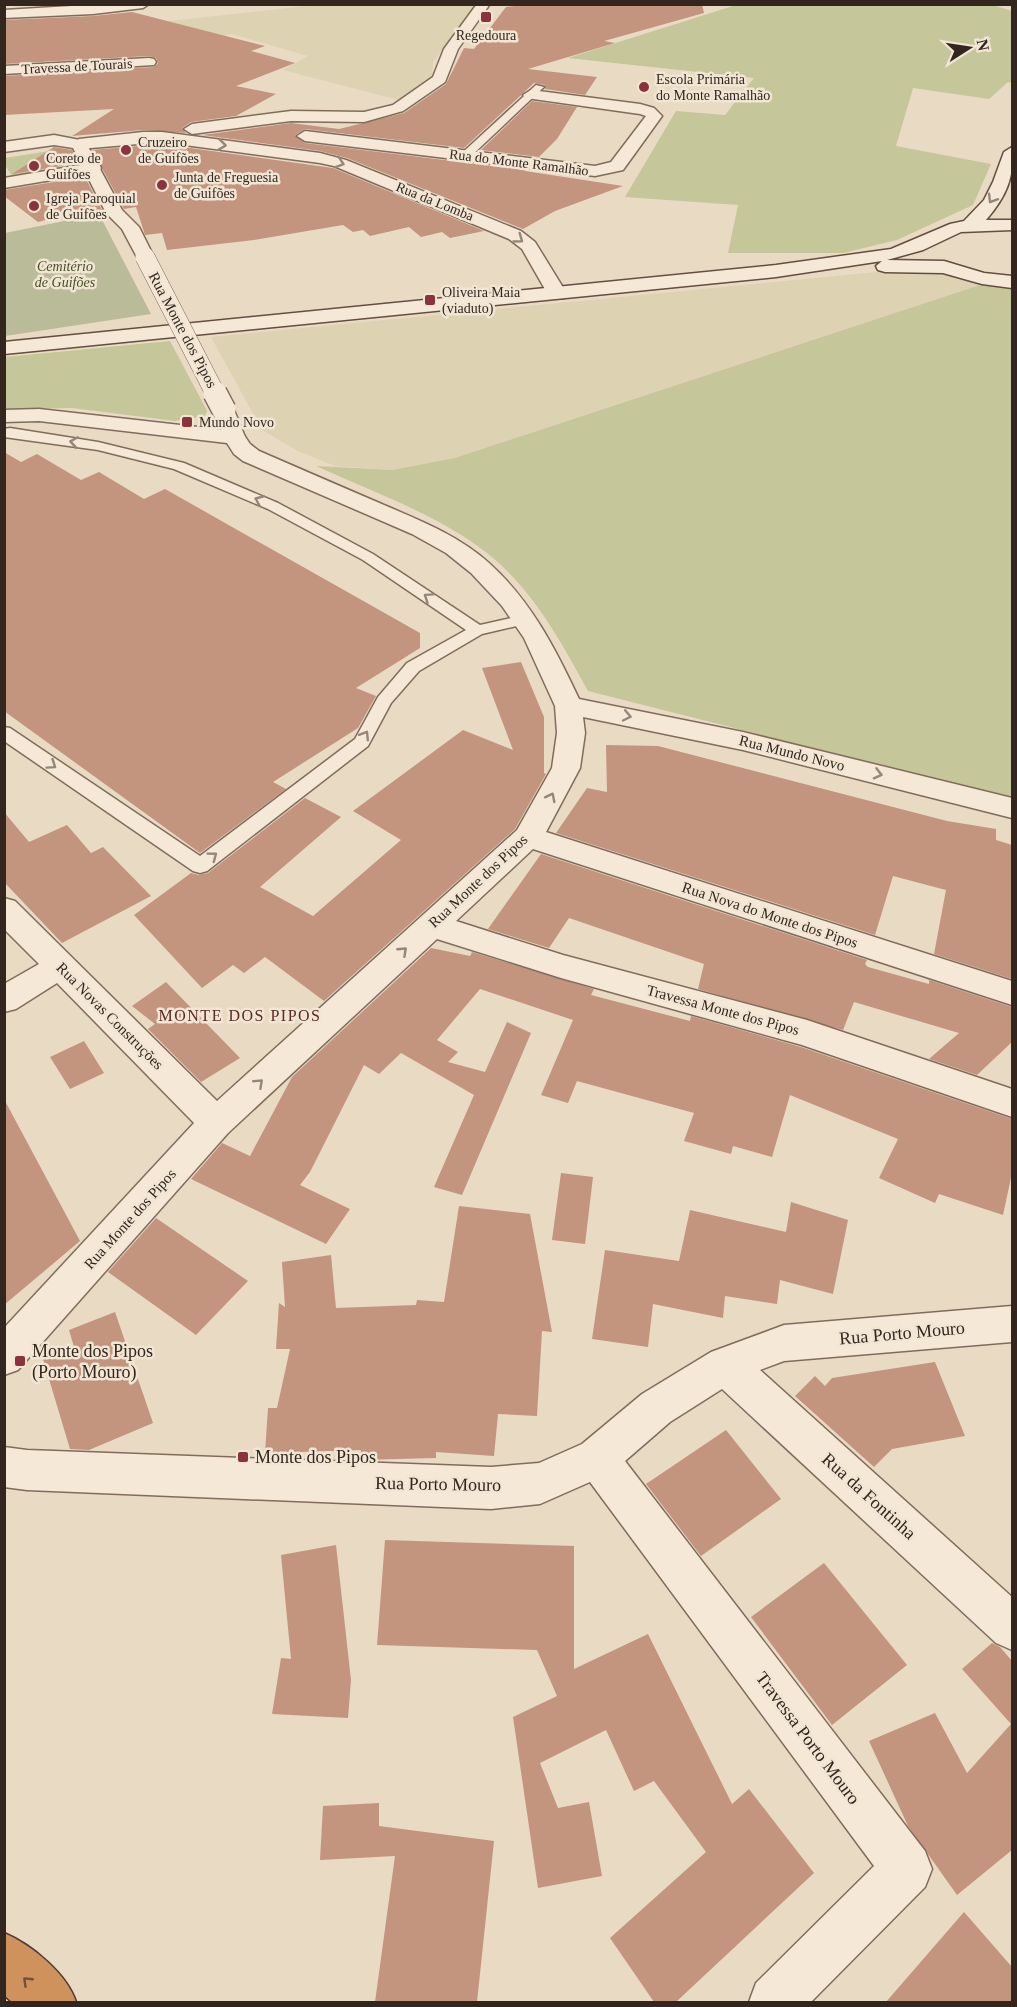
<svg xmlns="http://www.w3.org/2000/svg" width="1017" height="2007" font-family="Georgia,serif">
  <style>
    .farmland { fill: #ddd2b2 }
    .green { fill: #c5c699 }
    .cemetery { fill: #babb98 }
    .building { fill: #c3947e }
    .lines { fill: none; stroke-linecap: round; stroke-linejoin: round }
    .service-casing { stroke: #816c5c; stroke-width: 3 }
    .minor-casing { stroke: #816c5c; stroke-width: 3 }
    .tertiary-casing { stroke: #816c5c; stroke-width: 3 }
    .secondary-casing { stroke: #634e40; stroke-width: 3 }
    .motorway-casing { stroke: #503c30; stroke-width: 3 }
    .service { fill: #f5e8d6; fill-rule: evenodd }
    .minor { fill: #f5e8d6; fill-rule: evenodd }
    .tertiary { fill: #f5e8d6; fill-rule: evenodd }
    .secondary { fill: #f5e8d6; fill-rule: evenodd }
    .motorway { fill: #cf925d; fill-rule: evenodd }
    .tertiary-bridge-far1-casing { stroke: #816c5c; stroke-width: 20; stroke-linecap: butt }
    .tertiary-bridge-casing { stroke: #816c5c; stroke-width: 26; stroke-linecap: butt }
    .tertiary-bridge-far1 { stroke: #f5e8d6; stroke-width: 19 }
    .tertiary-bridge { stroke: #f5e8d6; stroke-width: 23 }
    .oneway { stroke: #94877a }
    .oneway2 { stroke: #715138 }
    .poi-dot { fill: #8a333c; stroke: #f1e5d3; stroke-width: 2 }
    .labels { text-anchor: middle; stroke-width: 5; stroke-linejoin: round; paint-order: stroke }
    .far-poi-label { font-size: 14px; fill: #33261f; stroke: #f1e5d3; text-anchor: start }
    .far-street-label { font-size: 14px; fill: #33261f; stroke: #f1e5d3 }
    .far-park-label { font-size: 14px; font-style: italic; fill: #474d28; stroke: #f1e5d3 }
    .street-label { font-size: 15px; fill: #33261f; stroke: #f1e5d3 }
    .neighbourhood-label { font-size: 16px; letter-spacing: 1.5px; fill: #5b2923; stroke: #f1e5d3 }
    .near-street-label { font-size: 18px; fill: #33261f; stroke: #f1e5d3 }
    .near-poi-label { font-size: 18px; fill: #33261f; stroke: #f1e5d3; text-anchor: start }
  </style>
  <rect width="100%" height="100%" fill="#e9dac4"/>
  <g class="farmland">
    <path d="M 316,5 L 476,5 L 433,62 L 432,78 L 399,100 L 283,70 L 308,56 L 232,34 L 219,36 L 161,22 Z"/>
    <path d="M 907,269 L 934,270 L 986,283 L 455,458 L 392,470 L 335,466 L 298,451 L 262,430 L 211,337 Z"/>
  </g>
  <g class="green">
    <path d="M 989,4 L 1012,11 L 1012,83 L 1008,82 L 989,99 L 913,88 L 896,146 L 991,164 L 973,205 L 897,240 L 843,253 L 728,253 L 738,205 L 625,197 L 676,111 L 725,115 L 754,78 L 568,58 L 736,5 Z"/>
    <path d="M 49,151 L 63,171 L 14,179 L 5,165 L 5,158 Z"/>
    <path d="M 986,283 L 1012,287 L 1012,798 L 588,691 C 566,651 544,610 513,577 C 464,523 381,496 316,466 L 392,470 L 455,458 Z"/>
    <path d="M 170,341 L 205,407 L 207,411 L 205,416 L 175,421 L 72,408 L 5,409 L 5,357 Z"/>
  </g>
  <path class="cemetery" d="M 99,214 L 151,314 L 5,336 L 5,233 Z"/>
  <g class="building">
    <path d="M 534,4 L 702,4 L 704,13 L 604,41 L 615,43 L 528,69 L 597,77 L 585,95 L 545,89 L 545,85 L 534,83 L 464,148 L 305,129 L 295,135 L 305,143 L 526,170 L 525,171 L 623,186 L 555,211 L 523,229 L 347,158 L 320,151 L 202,135 L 291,123 L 339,129 L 404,113 L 446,84 L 464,48 L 474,49 L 506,7 Z"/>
    <path d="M 132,12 L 265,46 L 251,51 L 295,63 L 236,86 L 276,94 L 236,116 L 191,122 L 182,128 L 186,133 L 143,130 L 72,136 L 114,109 L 4,115 L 4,76 L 154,67 L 158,63 L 156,58 L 149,56 L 4,64 L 4,20 L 93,16 Z"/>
    <path d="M 532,101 L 577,107 L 557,139 L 539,157 L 481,150 Z"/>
    <path d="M 162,144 L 333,168 L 484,231 L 450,238 L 442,232 L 421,237 L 409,227 L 370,236 L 363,230 L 353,232 L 343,225 L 254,240 L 167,250 L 162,233 L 145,235 L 136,207 L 124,209 L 92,150 Z"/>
    <path d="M 54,147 L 72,150 L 78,163 L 12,174 Z"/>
    <path d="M 85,177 L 103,212 L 74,216 L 73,213 L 38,222 L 4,196 L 4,190 Z"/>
    <path d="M 4,452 L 21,462 L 37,454 L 81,480 L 99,472 L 144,499 L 165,489 L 420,633 L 420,648 L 356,688 L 376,696 L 358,728 L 273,782 L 286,789 L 200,853 L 4,711 Z"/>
    <path d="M 521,662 L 544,717 L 544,773 L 546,774 L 515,829 L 324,1001 L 265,957 L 244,973 L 233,965 L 202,988 L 134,915 L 191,873 L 199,875 L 208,873 L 305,798 L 341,817 L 260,887 L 313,916 L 401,840 L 353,811 L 463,730 L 513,750 L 482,668 Z"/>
    <path d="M 606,745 L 658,746 L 947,821 L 996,829 L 996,840 L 1012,845 L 1012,979 L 934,954 L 946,890 L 893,876 L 875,935 L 556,833 L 587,788 L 607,792 Z"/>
    <path d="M 4,812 L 29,842 L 67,825 L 91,853 L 103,847 L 151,896 L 62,943 L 4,882 Z"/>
    <path d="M 541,854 L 867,960 L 865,964 L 868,967 L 929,984 L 929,980 L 1012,1007 L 1012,1042 L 977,1075 L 929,1059 L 959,1033 L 854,1002 L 843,1030 L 698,989 L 704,964 L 569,918 L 549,948 L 488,929 Z"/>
    <path d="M 431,948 L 470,956 L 472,952 L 594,989 L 591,995 L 690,1021 L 691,1016 L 801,1047 L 1012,1119 L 1012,1173 L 1003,1215 L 939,1194 L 935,1203 L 879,1178 L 898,1139 L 790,1095 L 772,1157 L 733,1146 L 731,1154 L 684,1141 L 694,1113 L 577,1081 L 568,1103 L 541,1095 L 573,1020 L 480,989 L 437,1040 L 458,1052 L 448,1062 L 485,1072 L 507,1022 L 531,1033 L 462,1195 L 434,1187 L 474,1095 L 401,1053 L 379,1074 L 364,1065 L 310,1172 L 300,1185 L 350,1209 L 326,1244 L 191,1179 L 222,1143 L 250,1156 L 292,1077 Z"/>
    <path d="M 166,982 L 240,1058 L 201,1082 L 148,1029 L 155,1024 L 132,1006 Z"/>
    <path d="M 84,1041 L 104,1073 L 70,1089 L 50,1057 Z"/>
    <path d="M 4,1099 L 80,1241 L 4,1305 Z"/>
    <path d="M 561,1173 L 593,1177 L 585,1244 L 552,1240 Z"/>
    <path d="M 791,1202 L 848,1220 L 833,1294 L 780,1280 L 777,1304 L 725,1296 L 723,1318 L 653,1304 L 648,1347 L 592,1339 L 605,1250 L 679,1261 L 690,1210 L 786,1232 Z"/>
    <path d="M 459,1206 L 530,1214 L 552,1332 L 542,1331 L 537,1416 L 498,1414 L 494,1456 L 436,1452 L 436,1458 L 360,1460 L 361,1450 L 265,1453 L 268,1408 L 277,1408 L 290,1349 L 276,1349 L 279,1303 L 285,1307 L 282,1262 L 331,1255 L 336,1308 L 416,1305 L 417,1300 L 444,1302 Z"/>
    <path d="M 156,1218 L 248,1281 L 196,1335 L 108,1272 Z"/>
    <path d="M 115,1312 L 153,1423 L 89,1450 L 70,1449 L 43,1359 L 74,1347 L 69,1330 Z"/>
    <path d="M 935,1362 L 965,1436 L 892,1449 L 874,1467 L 795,1396 L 815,1376 L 825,1386 L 832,1378 Z"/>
    <path d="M 726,1430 L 781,1499 L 701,1556 L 646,1484 Z"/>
    <path d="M 385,1540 L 574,1546 L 574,1669 L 648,1634 L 732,1804 L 749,1789 L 814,1873 L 676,2002 L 654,2002 L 610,1938 L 706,1852 L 654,1781 L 634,1791 L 606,1730 L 540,1763 L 558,1808 L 589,1802 L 602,1876 L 538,1888 L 513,1717 L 557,1696 L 537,1650 L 377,1645 Z"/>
    <path d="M 336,1545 L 351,1680 L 348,1718 L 272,1714 L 281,1658 L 291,1659 L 281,1555 Z"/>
    <path d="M 824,1563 L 907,1665 L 832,1725 L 751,1617 Z"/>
    <path d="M 992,1643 L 1000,1647 L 1012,1661 L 1012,1850 L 957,1895 L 908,1826 L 869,1741 L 935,1713 L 967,1773 L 1011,1724 L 962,1669 Z"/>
    <path d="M 379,1803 L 379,1826 L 494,1841 L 477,2002 L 375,2002 L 395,1856 L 320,1860 L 323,1806 Z"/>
    <path d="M 964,1912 L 1012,1967 L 1012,2002 L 886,2002 Z"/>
  </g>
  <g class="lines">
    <g class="service-casing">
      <g id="service">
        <path d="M 536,85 L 544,87 L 470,157 L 462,157 L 462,153 Z"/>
        <path d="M 10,428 L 98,442 L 184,463 L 278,503 L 373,554 L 480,625 L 524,615 L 532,620 L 530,623 L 482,634 L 419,671 L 391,703 L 368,746 L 207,871 L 200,873 L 193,871 L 4,741 L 4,727 L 10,728 L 200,856 L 355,739 L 378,697 L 407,663 L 466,630 L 363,560 L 268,509 L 174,469 L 98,450 L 4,437 L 4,429 Z"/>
      </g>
    </g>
    <g class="minor-casing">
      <g id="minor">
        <path d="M 105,4 L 149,4 L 143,8 L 93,14 L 4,18 L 4,10 Z"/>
        <path d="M 477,4 L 490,4 L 458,49 L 445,82 L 403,111 L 364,122 L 291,121 L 192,134 L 184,129 L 192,124 L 291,111 L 364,112 L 393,105 L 433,77 L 444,49 Z"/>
        <path d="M 149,58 L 154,59 L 156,62 L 154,65 L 4,74 L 4,66 Z"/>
        <path d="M 531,90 L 640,104 L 654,108 L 662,116 L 623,170 L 595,176 L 305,141 L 297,136 L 305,131 L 595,166 L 611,162 L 646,116 L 640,114 L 526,98 L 523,95 Z"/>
        <path d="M 143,132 L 162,132 L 320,153 L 346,160 L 521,231 L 535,242 L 567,294 L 564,298 L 550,298 L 522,249 L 509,239 L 334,166 L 320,163 L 162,142 L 79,149 L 71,144 L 79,139 Z"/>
        <path d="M 93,163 L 99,164 L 101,168 L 99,172 L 4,188 L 4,178 Z"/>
        <path d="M 39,409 L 242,432 L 250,444 L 259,451 C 298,468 337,485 377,502 C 416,519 457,534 489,563 C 531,601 555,648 579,699 L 743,732 L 1012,798 L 1012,818 L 743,750 L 583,717 L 585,733 L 580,768 L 546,832 L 1012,981 L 1012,1005 L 533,849 L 456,921 L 563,955 L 807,1020 L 1012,1089 L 1012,1117 L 802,1045 L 561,978 L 437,939 L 228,1133 L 18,1370 L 4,1375 L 4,1328 L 194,1123 L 57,983 L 16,1009 L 4,1012 L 4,984 L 39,964 L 4,929 L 4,898 L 15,901 L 217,1101 L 517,830 L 552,768 L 557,733 L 555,706 L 524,638 L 502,606 L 471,573 L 446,553 L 412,534 L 243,461 L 234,454 L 227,443 L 39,421 L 4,422 L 4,410 Z"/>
        <path d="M 1012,1306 L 1012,1342 L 784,1361 L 760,1370 L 1012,1597 L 1012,1650 L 996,1643 L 722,1389 L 670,1422 L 625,1461 L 925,1851 L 932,1869 L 925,1887 L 811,2002 L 749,2002 L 756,1983 L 874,1866 L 590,1482 L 540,1504 L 491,1509 L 27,1490 L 4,1487 L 4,1447 L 27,1450 L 491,1467 L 539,1463 L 582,1444 L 642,1394 L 711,1352 L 784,1325 Z"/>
      </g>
    </g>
    <g class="tertiary-casing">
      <g id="tertiary">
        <path d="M 54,135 L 85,141 L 122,210 L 139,227 L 154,257 L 151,261 L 139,261 L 122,229 L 106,213 L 73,148 L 54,145 L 4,152 L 4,142 Z"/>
        <path d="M 224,404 L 232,405 L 245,437 L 242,442 L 234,444 L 226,442 L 213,410 L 216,405 Z"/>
      </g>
    </g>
    <g class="secondary-casing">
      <path id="secondary" d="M 1012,147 C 1015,177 1006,197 986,220 L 1012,220 L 1012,230 L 961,232 L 923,250 L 887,260 L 944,261 L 984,273 L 1012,276 L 1012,288 L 982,284 L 943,273 L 885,272 L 878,270 L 876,266 L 882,261 L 776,277 L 4,354 L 4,342 L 776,265 L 891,249 L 950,224 L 964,221 L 984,200 L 993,182 L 1004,152 Z"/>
    </g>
    <g class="motorway-casing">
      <path id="motorway" d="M 4,1933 C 32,1945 67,1974 76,2002 L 12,2002 L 4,1995 Z"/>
    </g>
    <use href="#service" class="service"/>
    <use href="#minor" class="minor"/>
    <use href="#tertiary" class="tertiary"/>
    <use href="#secondary" class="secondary"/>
    <use href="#motorway" class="motorway"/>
    <g class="tertiary-bridge-far1-casing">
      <path id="tertiary-bridge-far1" d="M 145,257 L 216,395"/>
    </g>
    <g class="tertiary-bridge-casing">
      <path id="tertiary-bridge" d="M 215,393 L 224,410"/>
    </g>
    <use href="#tertiary-bridge-far1" class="tertiary-bridge-far1"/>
    <use href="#tertiary-bridge" class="tertiary-bridge"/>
  </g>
  <defs><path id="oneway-chevron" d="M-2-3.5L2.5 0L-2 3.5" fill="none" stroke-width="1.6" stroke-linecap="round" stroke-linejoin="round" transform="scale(1.5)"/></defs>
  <g class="oneway">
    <use href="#oneway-chevron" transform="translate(222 145) rotate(7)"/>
    <use href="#oneway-chevron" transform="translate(340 163) rotate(18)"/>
    <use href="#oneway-chevron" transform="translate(992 199) rotate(121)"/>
    <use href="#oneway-chevron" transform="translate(519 239) rotate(36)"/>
    <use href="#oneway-chevron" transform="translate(74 442) rotate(-171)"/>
    <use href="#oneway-chevron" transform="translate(259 500) rotate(-157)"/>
    <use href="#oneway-chevron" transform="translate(428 597) rotate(-146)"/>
    <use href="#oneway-chevron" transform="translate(627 716) rotate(12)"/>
    <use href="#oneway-chevron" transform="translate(365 735) rotate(-58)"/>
    <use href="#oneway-chevron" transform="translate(52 765) rotate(34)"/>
    <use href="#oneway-chevron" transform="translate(878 774) rotate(14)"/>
    <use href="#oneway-chevron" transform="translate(551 797) rotate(-63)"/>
    <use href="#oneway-chevron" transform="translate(213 856) rotate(-37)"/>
    <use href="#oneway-chevron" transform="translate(403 951) rotate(-43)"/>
    <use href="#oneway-chevron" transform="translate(259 1083) rotate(-43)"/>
  </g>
  <use class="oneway2" href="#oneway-chevron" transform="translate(27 1981) rotate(-136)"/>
  <g class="poi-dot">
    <rect x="480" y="11" width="12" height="12" rx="3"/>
    <circle cx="644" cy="87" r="6"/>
    <circle cx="126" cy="150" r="6"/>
    <circle cx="34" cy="166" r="6"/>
    <circle cx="162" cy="185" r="6"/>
    <circle cx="34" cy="206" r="6"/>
    <rect x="424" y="294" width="12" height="12" rx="3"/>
    <rect x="181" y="416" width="12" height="12" rx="3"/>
    <rect x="14" y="1355" width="12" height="12" rx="3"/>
    <rect x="237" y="1451" width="12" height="12" rx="3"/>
  </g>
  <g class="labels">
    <g class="far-poi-label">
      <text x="486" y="40" text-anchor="middle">Regedoura</text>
      <text x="656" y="84">Escola Primária<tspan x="656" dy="16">do Monte Ramalhão</tspan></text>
      <text x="138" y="147">Cruzeiro<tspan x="138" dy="16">de Guifões</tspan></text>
      <text x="46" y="163">Coreto de<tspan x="46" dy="16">Guifões</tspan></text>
      <text x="174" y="182">Junta de Freguesia<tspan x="174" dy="16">de Guifões</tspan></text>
      <text x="46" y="203">Igreja Paroquial<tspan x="46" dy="16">de Guifões</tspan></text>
      <text x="442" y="297">Oliveira Maia<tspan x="442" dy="16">(viaduto)</tspan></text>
      <text x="199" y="427">Mundo Novo</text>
    </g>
    <g class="far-street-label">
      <text transform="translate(77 66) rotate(-3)" y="5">Travessa de Tourais</text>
      <text transform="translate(519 162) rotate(7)" y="5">Rua do Monte Ramalhão</text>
      <text transform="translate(435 201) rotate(22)" y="5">Rua da Lomba</text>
    </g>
    <g class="far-park-label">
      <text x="65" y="271">Cemitério<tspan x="65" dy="16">de Guifões</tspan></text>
    </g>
    <g class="street-label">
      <text transform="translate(183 330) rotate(62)" y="5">Rua Monte dos Pipos</text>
      <text transform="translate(792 753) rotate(14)" y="5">Rua Mundo Novo</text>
      <text transform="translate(478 881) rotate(-43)" y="5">Rua Monte dos Pipos</text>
      <text transform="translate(770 915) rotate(18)" y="5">Rua Nova do Monte dos Pipos</text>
      <text transform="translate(723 1010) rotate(15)" y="5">Travessa Monte dos Pipos</text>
      <text transform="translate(110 1016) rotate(45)" y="5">Rua Novas Construções</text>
      <text transform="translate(130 1219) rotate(-48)" y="5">Rua Monte dos Pipos</text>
    </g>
    <g class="neighbourhood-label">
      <text x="240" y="1021">MONTE DOS PIPOS</text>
    </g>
    <g class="near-street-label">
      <text transform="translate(902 1333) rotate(-5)" y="6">Rua Porto Mouro</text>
      <text transform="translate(438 1484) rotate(1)" y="6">Rua Porto Mouro</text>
      <text transform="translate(869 1496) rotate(42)" y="6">Rua da Fontinha</text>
      <text transform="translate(808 1738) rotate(53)" y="6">Travessa Porto Mouro</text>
    </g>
    <g class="near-poi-label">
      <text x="32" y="1357">Monte dos Pipos<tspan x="32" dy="21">(Porto Mouro)</tspan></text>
      <text x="255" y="1463">Monte dos Pipos</text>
    </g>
  </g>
  <rect width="1017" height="2007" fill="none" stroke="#33261f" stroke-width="12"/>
  <g transform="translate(969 48) rotate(78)" stroke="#f1e5d3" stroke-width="4.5" paint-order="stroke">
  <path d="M0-4.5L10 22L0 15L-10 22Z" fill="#33261f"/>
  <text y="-9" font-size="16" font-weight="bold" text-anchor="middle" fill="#33261f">N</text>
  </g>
</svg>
